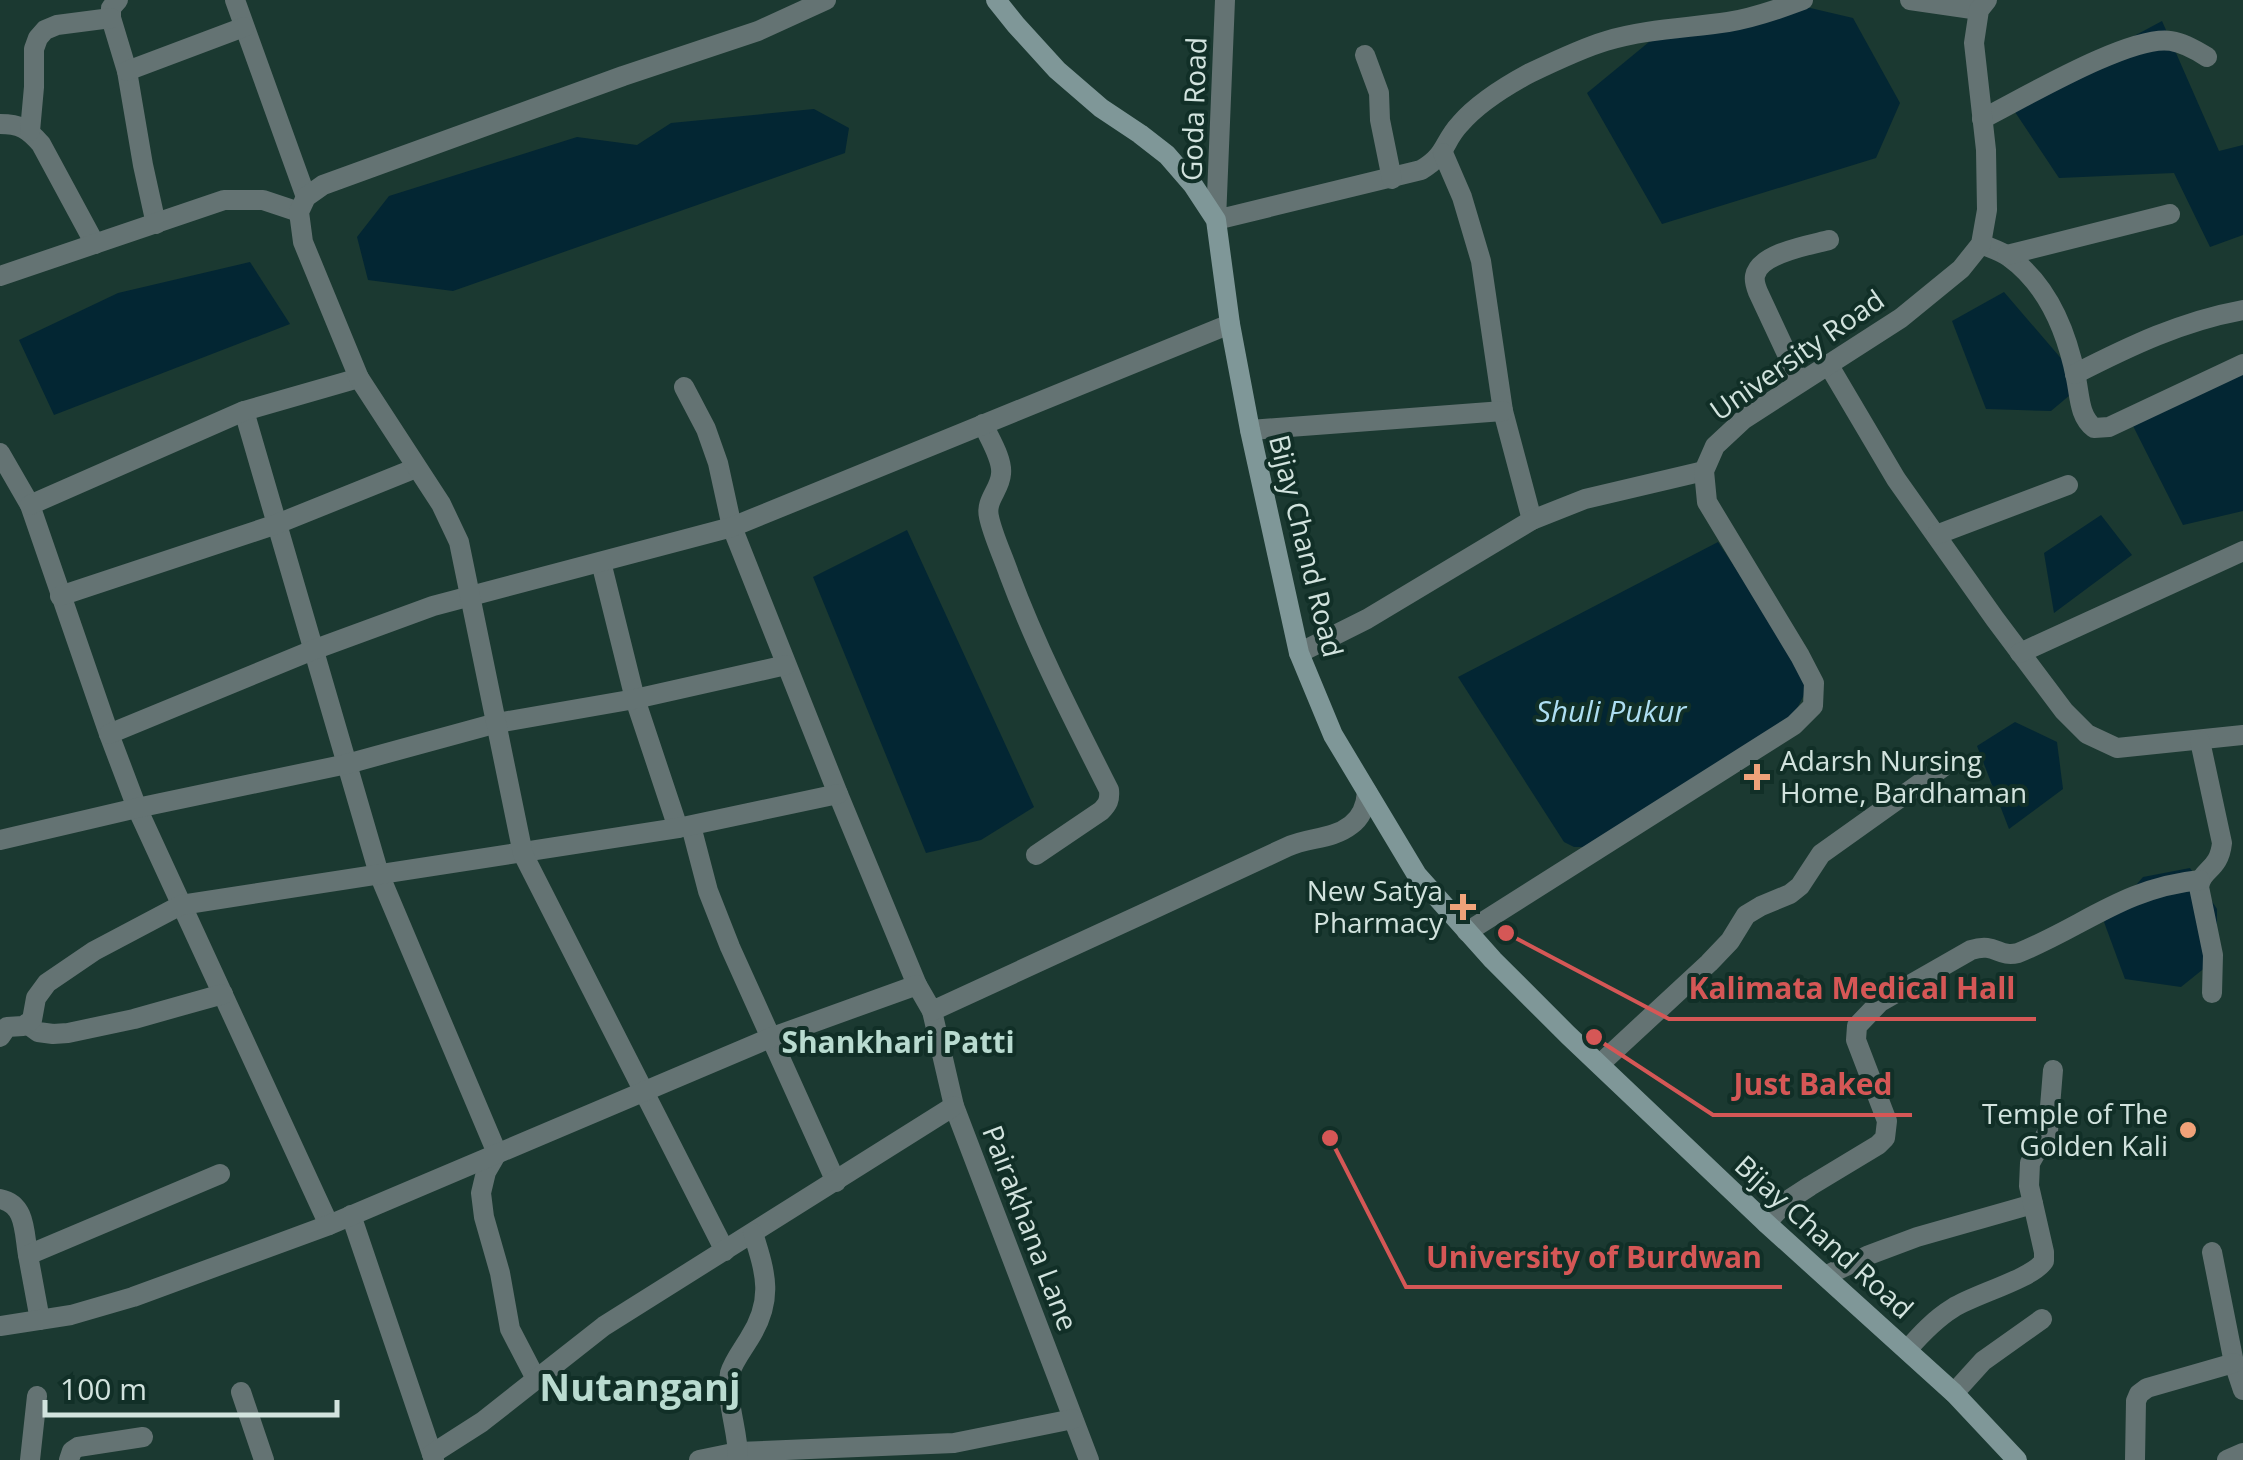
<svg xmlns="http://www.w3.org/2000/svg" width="2243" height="1460" font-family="'Open Sans',sans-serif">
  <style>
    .water { fill: #032633 }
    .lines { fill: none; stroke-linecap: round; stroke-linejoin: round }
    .minor { stroke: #647373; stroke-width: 20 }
    .tertiary { stroke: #647373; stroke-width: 20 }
    .secondary { stroke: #7f9798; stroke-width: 20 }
    .poi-dot { fill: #f0a279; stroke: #112f27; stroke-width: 4 }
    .labels { text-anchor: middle; stroke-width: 8; stroke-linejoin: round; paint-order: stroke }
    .street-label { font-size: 28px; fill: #d2e3de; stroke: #112f27 }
    .poi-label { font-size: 28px; fill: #d2e3de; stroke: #112f27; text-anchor: end }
    .water-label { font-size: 30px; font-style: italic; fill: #aedef2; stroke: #112f27 }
    .neighbourhood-label { font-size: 30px; font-weight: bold; fill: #b9dbd0; stroke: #112f27 }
    .district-label { font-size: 38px; font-weight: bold; fill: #b9dbd0; stroke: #112f27 }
    .leader { fill: none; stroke: #d55756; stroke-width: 4 }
    .callout-dot { fill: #d55756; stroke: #112f27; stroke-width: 4 }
    .callout-label { font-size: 30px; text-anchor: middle; font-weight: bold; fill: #d55756; stroke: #112f27; stroke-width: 8; stroke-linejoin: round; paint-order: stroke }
  </style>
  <rect width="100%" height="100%" fill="#1b3931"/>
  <g class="water">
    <path d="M 1789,3 L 1853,18 L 1900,103 L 1876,158 L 1662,224 L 1587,93 L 1649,42 Z"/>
    <path d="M 2162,21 L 2219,151 L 2243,145 L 2243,235 L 2210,247 L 2174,173 L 2059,178 L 2009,103 Z"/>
    <path d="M 814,109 L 849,128 L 845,153 L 453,291 L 368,280 L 357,237 L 389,196 L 577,137 L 637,145 L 671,123 Z"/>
    <path d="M 250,262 L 290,324 L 54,415 L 19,340 L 118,293 Z"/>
    <path d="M 2004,292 L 2083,384 L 2051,411 L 1986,409 L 1952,321 Z"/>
    <path d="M 2243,371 L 2243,511 L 2183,525 L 2130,420 Z"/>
    <path d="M 2101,515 L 2132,555 L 2054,613 L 2044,553 Z"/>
    <path d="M 907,530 L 1034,807 L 981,840 L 926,853 L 813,577 Z"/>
    <path d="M 1718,542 L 1803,670 L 1806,691 L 1791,720 L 1584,847 L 1574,847 L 1564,842 L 1458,677 Z"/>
    <path d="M 2015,722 L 2057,742 L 2063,789 L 2009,829 L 1977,746 Z"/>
    <path d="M 2190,868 L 2217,909 L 2217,958 L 2181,987 L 2125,979 L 2104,922 L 2143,877 Z"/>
  </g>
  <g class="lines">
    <g class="minor">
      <path d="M 118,0 L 111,8 L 111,18 L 127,71 L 143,165 L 156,224"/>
      <path d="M 235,0 L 306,197"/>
      <path d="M 1225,0 L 1216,220 L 1421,170 C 1447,155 1443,142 1460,124 C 1478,103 1504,87 1528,74 C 1551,63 1582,48 1606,41 C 1646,29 1688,28 1728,22 C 1754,18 1779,9 1803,0"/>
      <path d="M 1910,0 L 1979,10"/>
      <path d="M 1365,55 L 1379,93 L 1380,120 L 1392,179"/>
      <path d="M 127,71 L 244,27"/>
      <path d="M 1982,119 C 2022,99 2131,34 2171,41 C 2184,43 2196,50 2207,57"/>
      <path d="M 0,124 C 20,124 28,129 41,144 L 95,244"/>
      <path d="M 30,131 L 34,87 L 34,49 L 38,38 L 45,30 L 57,25 L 111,18"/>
      <path d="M 1443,153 L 1462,197 L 1481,261 L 1503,411 L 1532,520"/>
      <path d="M 1981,244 C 1990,248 2001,251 2009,257 C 2048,285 2067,333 2076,378 C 2080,397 2079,416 2094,428 L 2109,427 L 2243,364"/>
      <path d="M 2007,255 L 2170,214"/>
      <path d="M 0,276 L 224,200 L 263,200 L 299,212"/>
      <path d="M 1828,364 L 1896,479 L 1995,619 L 2064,711 L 2087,734 L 2117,748 L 2243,735"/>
      <path d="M 2075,374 C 2130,346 2182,321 2243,310"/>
      <path d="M 1800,382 L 1758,292 C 1756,287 1754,281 1755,276 C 1759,253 1810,245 1829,240"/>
      <path d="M 684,387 L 706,429 L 718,463 L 732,527 L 838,794 L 917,985"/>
      <path d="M 244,411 L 379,874 L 497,1153 L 486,1172 L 481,1193 L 484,1217 L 500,1273 L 510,1329 L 536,1379"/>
      <path d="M 983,424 C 989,438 1003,459 1001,474 C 1000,490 985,500 989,517 C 993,536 1003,556 1009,574 C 1037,649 1073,719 1109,790 C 1110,800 1108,804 1101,811 L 1036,855"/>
      <path d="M 1250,430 L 1503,411"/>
      <path d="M 0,453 L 30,505 L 109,734 L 137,808 L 329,1225"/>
      <path d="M 30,505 L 244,411 L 359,378"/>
      <path d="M 1936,535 L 2068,485"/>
      <path d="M 601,562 L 635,699 L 678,828"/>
      <path d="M 60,596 L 277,524 L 416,468"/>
      <path d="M 1299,653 L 1367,619 L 1532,520 L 1585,499 L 1704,471"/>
      <path d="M 2020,653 L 2243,551"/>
      <path d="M 109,734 L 313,650 L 433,606 L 732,527 L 1230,324"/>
      <path d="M 2200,741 L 2222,843 C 2219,871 2202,868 2199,887 L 2213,955 L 2212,993"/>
      <path d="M 691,826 L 708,891 L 730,947 L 836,1182"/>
      <path d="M 0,840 L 137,808 L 347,764 L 497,723 L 635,699 L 786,665"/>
      <path d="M 1467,932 L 1794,725 L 1813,706 L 1814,683 L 1800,656 L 1707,502 L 1704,471 L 1715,446 L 1744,419 L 1901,318 L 1961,269 L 1981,244 L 1987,210 L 1986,150 L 1974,43 L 1979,10 L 1987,0"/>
      <path d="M 932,1011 L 954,1106 L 1089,1460"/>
      <path d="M 27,1024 L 38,1032 L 53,1034 L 68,1033 L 134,1019 L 223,994"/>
      <path d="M 0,1037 L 7,1027 L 23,1026 L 32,1020 L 36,998 L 47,983 L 94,951 L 181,905 L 678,828 L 838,794"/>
      <path d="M 1600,1064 L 1709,963 L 1730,941 L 1746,915 L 1761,906 L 1790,894 L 1800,886 L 1821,854 L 1950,762"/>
      <path d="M 0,1199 C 26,1204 24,1232 28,1255"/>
      <path d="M 351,1215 L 434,1460"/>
      <path d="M 1766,1223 L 1787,1201 L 1810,1186 L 1878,1145 L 1885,1138 L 1887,1121 L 1856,1040 L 1857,1026 L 1880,1002 L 1971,950 C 1996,942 1998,958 2018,953 C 2085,926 2123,888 2200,880"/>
      <path d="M 725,1251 L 523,854 L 459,542 L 441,504 L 359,378 L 303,242 L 299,212 L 306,197 L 323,185 L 623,76 L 758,31 L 826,0"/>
      <path d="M 2212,1252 L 2234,1363 L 2243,1390"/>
      <path d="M 1825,1276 L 1869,1255 L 1917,1237 L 2033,1204"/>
      <path d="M 40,1320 L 28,1255 L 220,1174"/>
      <path d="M 1907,1350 C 1921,1334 1935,1319 1953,1308 C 1975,1294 2032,1279 2044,1261 L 2044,1252 L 2029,1186 L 2030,1163 L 2048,1131 L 2053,1070"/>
      <path d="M 241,1392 L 264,1460"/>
      <path d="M 1954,1393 L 1983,1361 L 2042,1319"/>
      <path d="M 432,1454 L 482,1422 L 604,1326 L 954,1106"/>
      <path d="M 30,1460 L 37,1396"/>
      <path d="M 69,1460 L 72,1451 L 78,1447 L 143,1437"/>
      <path d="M 699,1460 L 738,1452 L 954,1443 L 1073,1419"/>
      <path d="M 738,1460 C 739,1432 725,1402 730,1373 C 733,1362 743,1349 749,1339 C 774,1300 766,1274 753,1233"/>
      <path d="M 2135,1460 L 2136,1401 L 2139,1394 L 2147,1388 L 2234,1363"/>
      <path d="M 2227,1460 L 2243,1453"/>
    </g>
    <path class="tertiary" d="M 0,1326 L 71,1315 L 133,1297 L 329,1225 L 770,1038 L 917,985 L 932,1011 C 1050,957 1169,902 1287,847 C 1308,837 1332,840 1351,825 C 1362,817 1366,805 1367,792"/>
    <path class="secondary" d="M 996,0 L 1016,25 L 1057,70 L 1101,108 L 1140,134 L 1167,155 L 1193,185 L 1216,220 L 1230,324 L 1250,430 L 1299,653 L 1333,735 L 1417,875 L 1493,960 L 1568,1035 L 1766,1223 L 1954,1393 L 2017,1460"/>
  </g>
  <g class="poi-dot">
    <path d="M1752 762h10v10h10v10h-10v10h-10v-10h-10v-10h10z"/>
    <path d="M1458 892h10v10h10v10h-10v10h-10v-10h-10v-10h10z"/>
    <circle cx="2188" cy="1130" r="10"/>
  </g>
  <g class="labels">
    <g class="street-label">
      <text transform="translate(1194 109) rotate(-88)" y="10">Goda Road</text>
      <text transform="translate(1797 355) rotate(-35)" y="10">University Road</text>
      <text transform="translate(1306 546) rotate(76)" y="10">Bijay Chand Road</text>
      <text transform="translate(1030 1228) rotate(69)" y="10">Pairakhana Lane</text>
      <text transform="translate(1824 1237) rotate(42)" y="10">Bijay Chand Road</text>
    </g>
    <g class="poi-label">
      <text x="1780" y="771" text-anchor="start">Adarsh Nursing<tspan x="1780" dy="32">Home, Bardhaman</tspan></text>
      <text x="1443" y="901">New Satya<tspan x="1443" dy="32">Pharmacy</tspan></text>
      <text x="2168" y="1124">Temple of The<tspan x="2168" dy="32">Golden Kali</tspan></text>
    </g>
    <g class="water-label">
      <text x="1611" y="722">Shuli Pukur</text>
    </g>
    <g class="neighbourhood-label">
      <text x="898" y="1053">Shankhari Patti</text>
    </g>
    <g class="district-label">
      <text x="640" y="1401">Nutanganj</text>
    </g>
  </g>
  <path class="leader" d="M1506 933L1669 1019H2036M1594 1037L1713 1115H1912M1330 1138L1406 1287H1782"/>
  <g class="callout-dot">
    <circle cx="1506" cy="933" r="10"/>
    <circle cx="1594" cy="1037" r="10"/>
    <circle cx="1330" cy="1138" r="10"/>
  </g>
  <g class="callout-label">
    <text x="1852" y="999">Kalimata Medical Hall</text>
    <text x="1813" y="1095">Just Baked</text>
    <text x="1594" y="1268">University of Burdwan</text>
  </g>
  <path d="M45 1400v15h292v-15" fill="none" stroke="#d2e3de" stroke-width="5"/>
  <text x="60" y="1400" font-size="30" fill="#d2e3de" stroke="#112f27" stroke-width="8" paint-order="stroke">100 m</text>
</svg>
